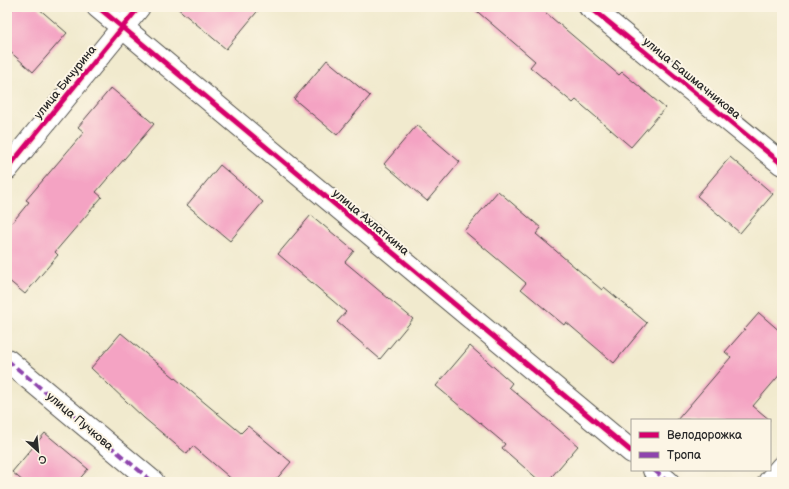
<svg xmlns="http://www.w3.org/2000/svg" width="789" height="489" font-family="'Balsamiq Sans',sans-serif">
  <style>
    .building { fill: #f4a3c3 }
    .lines { fill: none; stroke-linecap: round; stroke-linejoin: round }
    .street-casing { stroke: #494843; stroke-width: 24 }
    .street { stroke: #fff; stroke-width: 22 }
    .quiet { stroke: #8e44ad; stroke-width: 4; stroke-dasharray: 8 4; stroke-linecap: butt }
    .cycleway-casing { stroke: #fcf5e5; stroke-width: 8 }
    .cycleway { stroke: #d6006c; stroke-width: 5 }
    .labels { text-anchor: middle; stroke-width: 4; stroke-linejoin: round; paint-order: stroke }
    .street-label { font-size: 12px; fill: #2b2b2b; stroke: #fcf5e5 }
  </style>
  <rect width="100%" height="100%" fill="#fcf5e5"/>
  <filter id="ink" filterUnits="userSpaceOnUse"><feTurbulence type="fractalNoise" baseFrequency=".025" numOctaves="2"/><feDisplacementMap in="SourceGraphic" scale="8" xChannelSelector="R" yChannelSelector="G"/><feConvolveMatrix kernelMatrix="1 2 1 2 8 2 1 2 1" color-interpolation-filters="sRGB"/></filter>
  <filter id="wash" filterUnits="userSpaceOnUse"><feTurbulence type="fractalNoise" baseFrequency=".012" numOctaves="4" result="noise"/><feDisplacementMap in="SourceGraphic" scale="16" xChannelSelector="R" yChannelSelector="G"/><feGaussianBlur stdDeviation="0.9" result="paint"/><feColorMatrix in="noise" values="0 0 0 0 0 0 0 0 0 0 0 0 0 0 0 0 0 1.4 0 .05"/><feComposite in="paint" operator="in"/></filter>
  <g filter="url(#wash)">
    <rect width="100%" height="100%" fill="#f1eace"/>
    <g id="blocks">
      <g class="building">
        <path d="M 14,7 L 37,7 L 67,33 L 33,72 L 7,49 L 7,16 Z"/>
        <path d="M 176,7 L 261,7 L 226,49 Z"/>
        <path d="M 472,7 L 539,7 L 619,75 L 622,72 L 665,108 L 631,147 L 576,100 L 573,103 L 530,67 L 535,61 Z"/>
        <path d="M 327,60 L 370,96 L 337,135 L 294,99 Z"/>
        <path d="M 111,88 L 154,124 L 96,192 L 102,197 L 55,252 L 58,255 L 25,294 L 7,279 L 7,229 L 29,202 L 26,200 L 84,132 L 78,127 Z"/>
        <path d="M 417,125 L 460,162 L 427,201 L 384,164 Z"/>
        <path d="M 730,157 L 773,194 L 740,233 L 697,196 Z"/>
        <path d="M 220,165 L 263,202 L 230,241 L 187,205 Z"/>
        <path d="M 498,191 L 541,228 L 536,234 L 602,290 L 604,287 L 647,323 L 614,363 L 566,322 L 564,325 L 521,289 L 526,283 L 464,231 Z"/>
        <path d="M 311,215 L 354,251 L 345,262 L 413,319 L 380,359 L 337,322 L 346,312 L 278,254 Z"/>
        <path d="M 759,313 L 782,333 L 782,372 L 753,406 L 770,420 L 677,420 L 731,357 L 725,352 Z"/>
        <path d="M 121,333 L 241,433 L 248,426 L 291,462 L 274,482 L 235,482 L 193,446 L 187,454 L 144,418 L 91,368 Z"/>
        <path d="M 470,346 L 512,383 L 509,387 L 578,446 L 547,482 L 541,482 L 502,448 L 505,444 L 436,386 Z"/>
        <path d="M 45,433 L 88,469 L 77,482 L 24,482 L 12,472 Z"/>
      </g>
    </g>
  </g>
  <g filter="url(#ink)">
    <use href="#blocks" fill-opacity="0" stroke="#494843" stroke-width="1"/>
    <g class="lines">
      <g class="street-casing">
        <g id="street">
          <path d="M 98,7 L 632,452"/>
          <path d="M 590,7 L 782,164"/>
          <path d="M 7,169 L 139,7"/>
          <path d="M 7,360 L 153,482"/>
          <path d="M 654,470 L 668,482"/>
          <path d="M 769,482 L 782,467"/>
        </g>
      </g>
      <use href="#street" class="street"/>
      <g class="quiet">
        <path d="M 7,360 L 153,482"/>
        <path d="M 654,470 L 668,482"/>
      </g>
      <g class="cycleway-casing">
        <g id="cycleway">
          <path d="M 98,7 L 632,452"/>
          <path d="M 590,7 L 782,164"/>
          <path d="M 7,169 L 139,7"/>
        </g>
      </g>
      <use href="#cycleway" class="cycleway"/>
    </g>
  </g>
  <g class="labels">
    <g class="street-label">
      <text transform="translate(692 78) rotate(39)" y="4">улица Башмачникова</text>
      <text transform="translate(65 82) rotate(-51)" y="4">улица Бичурина</text>
      <text transform="translate(371 222) rotate(40)" y="4">улица Ахлаткина</text>
      <text transform="translate(80 421) rotate(40)" y="4">улица Пучкова</text>
    </g>
  </g>
  <rect width="789" height="489" fill="none" stroke="#fcf5e5" stroke-width="24"/>
  <rect x="631" y="419" width="140" height="52" fill="#fcf5e5" stroke="#a8a49b"/>
  <rect x="639" y="432" width="20" height="6" fill="#d6006c" stroke="#a8a49b"/>
  <text x="667" y="439" font-size="12" fill="#2b2b2b">Велодорожка</text>
  <rect x="639" y="452" width="20" height="6" fill="#8e44ad" stroke="#a8a49b"/>
  <text x="667" y="459" font-size="12" fill="#2b2b2b">Тропа</text>
  <g transform="translate(38 451) rotate(153)" stroke="#fcf5e5" stroke-width="3" paint-order="stroke">
  <path d="M0-3L7 15L0 10L-7 15Z" fill="#2b2b2b"/>
  <text y="-6" font-size="11" font-weight="bold" text-anchor="middle" fill="#2b2b2b">С</text>
  </g>
</svg>
